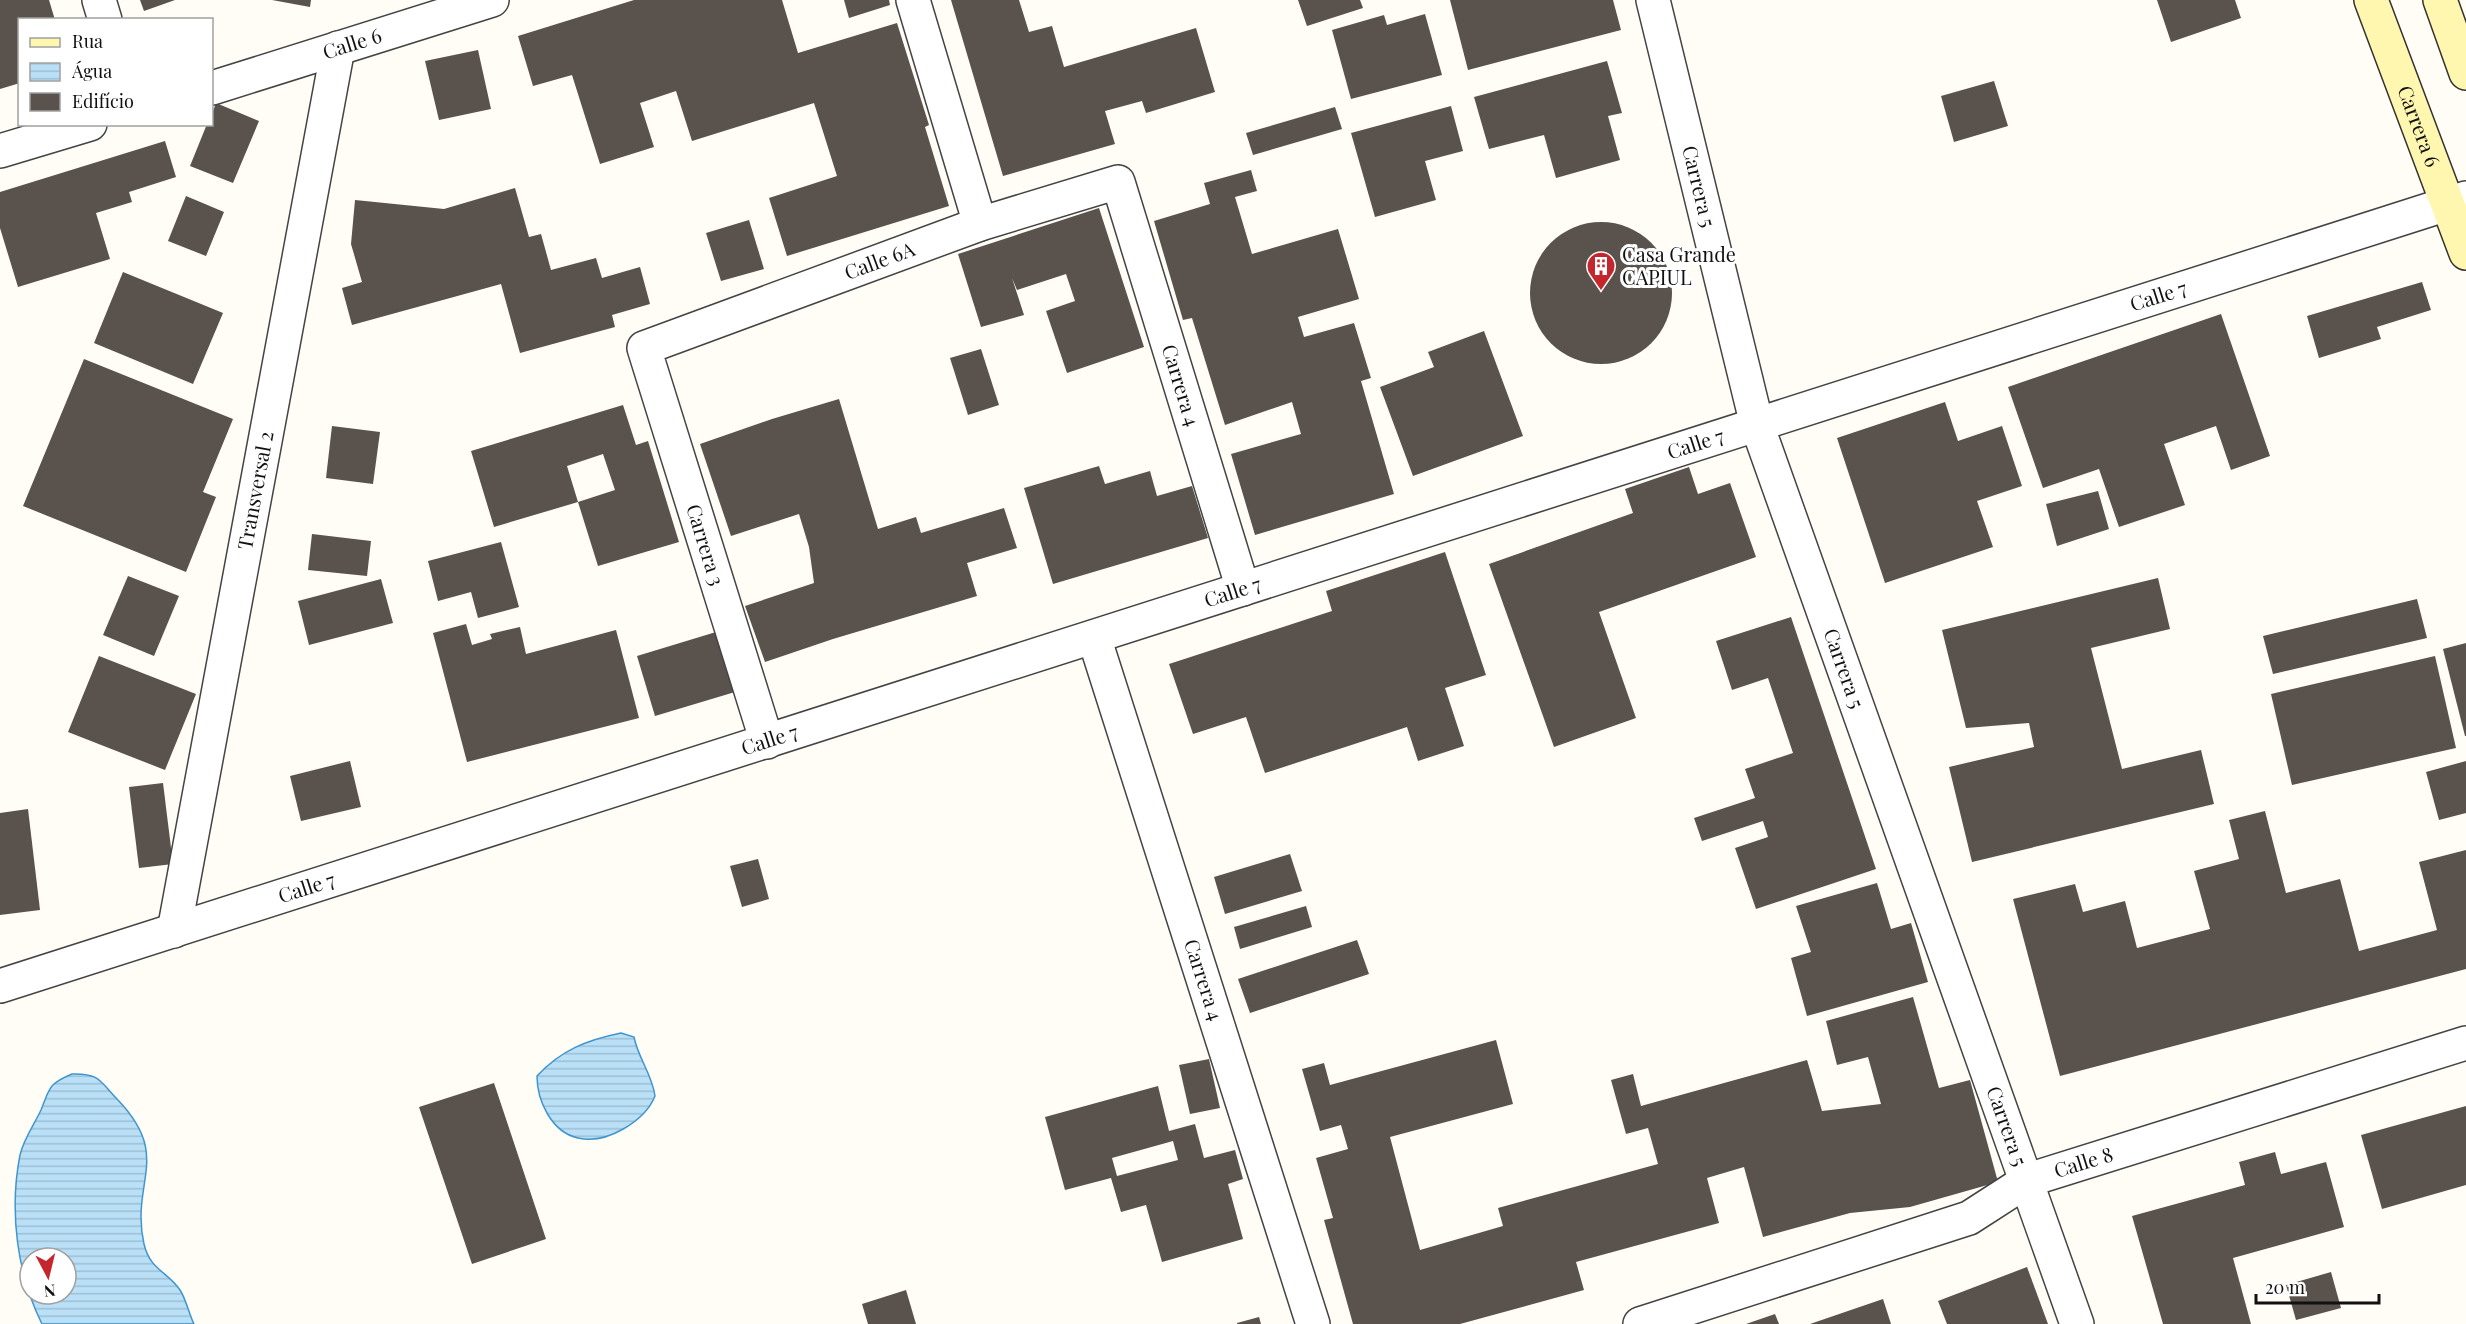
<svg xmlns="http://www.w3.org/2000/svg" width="2466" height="1324" font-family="'Playfair Display',serif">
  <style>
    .water { fill: url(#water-rules); stroke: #3f96cf; stroke-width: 1.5; fill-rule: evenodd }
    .building { fill: #5a524d; fill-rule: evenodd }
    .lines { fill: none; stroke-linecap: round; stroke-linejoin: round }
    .street-casing { stroke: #444; stroke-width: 36 }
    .secondary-casing { stroke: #333; stroke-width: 36 }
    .street { stroke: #fff; stroke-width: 33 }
    .secondary { stroke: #fff6b0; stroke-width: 33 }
    .labels { text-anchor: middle; stroke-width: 6; stroke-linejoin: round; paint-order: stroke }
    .street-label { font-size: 20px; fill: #111; stroke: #fff }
    .poi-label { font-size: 20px; fill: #111; stroke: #fff; text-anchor: start }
  </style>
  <defs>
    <pattern id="water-rules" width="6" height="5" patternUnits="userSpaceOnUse" patternTransform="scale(1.5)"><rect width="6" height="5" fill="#b9e0f7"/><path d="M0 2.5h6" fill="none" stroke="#9ebfd3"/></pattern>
  </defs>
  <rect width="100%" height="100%" fill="#fffdf5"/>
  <g class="water">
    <path d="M 621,1033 L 634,1037 C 638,1058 652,1074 655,1096 C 645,1121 606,1145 578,1138 C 551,1132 537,1100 537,1076 C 561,1050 587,1040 621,1033 Z"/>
    <path d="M 72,1074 C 99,1073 100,1081 117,1099 C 173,1157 130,1181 144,1244 C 150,1270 167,1271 180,1290 C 186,1299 189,1314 194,1324 L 42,1324 C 17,1274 9,1211 20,1155 C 24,1138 34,1125 41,1110 C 50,1088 48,1084 72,1074 ZM 30,1258 L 66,1258 L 66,1294 L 30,1294 Z"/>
  </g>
  <g class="building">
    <path d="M 0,0 L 49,0 L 55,20 L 20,20 L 20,83 L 0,89 Z"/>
    <path d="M 140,0 L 175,0 L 144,11 Z"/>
    <path d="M 272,0 L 311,0 L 310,7 Z"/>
    <path d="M 634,0 L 782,0 L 798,53 L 897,23 L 929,125 L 925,127 L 949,206 L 787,256 L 769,198 L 837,176 L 814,103 L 692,141 L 676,91 L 640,103 L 654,147 L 600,164 L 572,75 L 533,86 L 518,36 Z"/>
    <path d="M 844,0 L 889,0 L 890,5 L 849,18 Z"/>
    <path d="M 951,0 L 1019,0 L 1029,32 L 1052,26 L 1064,67 L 1196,28 L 1215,92 L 1146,113 L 1142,101 L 1105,111 L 1115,144 L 1003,176 Z"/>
    <path d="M 1298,0 L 1360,0 L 1363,8 L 1307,26 Z"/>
    <path d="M 1450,0 L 1613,0 L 1621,30 L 1468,70 Z"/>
    <path d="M 2157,0 L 2235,0 L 2241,18 L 2171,42 Z"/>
    <path d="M 1425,14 L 1442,75 L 1351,99 L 1332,30 L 1384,15 L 1387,25 Z"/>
    <path d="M 478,50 L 491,109 L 439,120 L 425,61 Z"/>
    <path d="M 1607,61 L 1622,113 L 1608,116 L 1620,160 L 1556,178 L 1544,135 L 1489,149 L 1474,97 Z"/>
    <path d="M 1994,81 L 2008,126 L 1954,142 L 1941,96 Z"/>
    <path d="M 216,103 L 259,121 L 233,183 L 190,166 L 207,124 L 212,124 L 212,114 Z"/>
    <path d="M 1451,106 L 1463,151 L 1425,161 L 1436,200 L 1375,217 L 1351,133 Z"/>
    <path d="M 1335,107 L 1342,129 L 1253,155 L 1246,133 Z"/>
    <path d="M 165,141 L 176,177 L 129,192 L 132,202 L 96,213 L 110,259 L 18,287 L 0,228 L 0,192 Z"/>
    <path d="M 1251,170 L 1257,191 L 1235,197 L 1252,254 L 1338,229 L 1359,299 L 1298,317 L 1304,337 L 1354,323 L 1371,378 L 1361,381 L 1394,494 L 1255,535 L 1231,454 L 1301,434 L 1292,402 L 1225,425 L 1192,318 L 1183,320 L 1154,221 L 1210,204 L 1204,183 Z"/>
    <path d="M 515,188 L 529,237 L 541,234 L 551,270 L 596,258 L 602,278 L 640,267 L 650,304 L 612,315 L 615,327 L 520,353 L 501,284 L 352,325 L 342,288 L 362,282 L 351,244 L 355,200 L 444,209 Z"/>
    <path d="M 186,196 L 224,212 L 206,256 L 168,241 Z"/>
    <path d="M 1099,208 L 1144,347 L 1067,373 L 1046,311 L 1075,301 L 1066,274 L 1017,290 L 1012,278 L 1024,315 L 981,327 L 958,254 Z"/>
    <path d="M 749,220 L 764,269 L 721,281 L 706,233 Z"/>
    <circle cx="1601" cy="293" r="71"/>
    <path d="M 123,272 L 223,313 L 193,384 L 94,343 Z"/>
    <path d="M 2422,282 L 2431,310 L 2377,327 L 2381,339 L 2319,358 L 2307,316 Z"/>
    <path d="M 2221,314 L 2270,456 L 2231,470 L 2216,426 L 2164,444 L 2185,505 L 2119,527 L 2099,469 L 2043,488 L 2008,387 Z"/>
    <path d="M 1484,331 L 1523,436 L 1413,476 L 1380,387 L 1434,367 L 1428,352 Z"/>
    <path d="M 981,349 L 999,405 L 968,415 L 950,358 Z"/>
    <path d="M 84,359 L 233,419 L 203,492 L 216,497 L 186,572 L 23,506 Z"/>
    <path d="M 839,399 L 878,529 L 916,517 L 921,533 L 1004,508 L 1017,548 L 967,563 L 977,596 L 833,639 L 765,662 L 745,606 L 814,583 L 809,547 L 799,514 L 731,536 L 700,444 L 772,419 Z"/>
    <path d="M 1945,402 L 1958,441 L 2002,426 L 2022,486 L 1977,501 L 1993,547 L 1885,583 L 1837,438 Z"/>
    <path d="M 623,405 L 636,445 L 648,441 L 679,542 L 598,566 L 578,502 L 494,527 L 471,451 ZM 603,454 L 615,490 L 578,502 L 567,466 Z"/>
    <path d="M 332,426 L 380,432 L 373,484 L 326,478 Z"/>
    <path d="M 1099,466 L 1105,484 L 1150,471 L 1157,496 L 1192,486 L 1208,538 L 1053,584 L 1024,488 Z"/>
    <path d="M 1689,467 L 1698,494 L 1730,483 L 1756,557 L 1599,612 L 1636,718 L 1554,747 L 1489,564 L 1633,513 L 1625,489 Z"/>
    <path d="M 2098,491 L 2109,529 L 2057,546 L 2046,504 Z"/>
    <path d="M 312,534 L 371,541 L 367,576 L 308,570 Z"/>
    <path d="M 501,542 L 519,607 L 478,618 L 471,592 L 438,601 L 428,561 Z"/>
    <path d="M 1445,552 L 1486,675 L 1445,688 L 1464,746 L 1418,761 L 1407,727 L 1265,773 L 1246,717 L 1193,734 L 1169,664 L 1332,611 L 1326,591 Z"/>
    <path d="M 128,576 L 179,596 L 154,656 L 103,635 Z"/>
    <path d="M 2158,578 L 2170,629 L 2091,648 L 2122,769 L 2201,750 L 2214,804 L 1972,862 L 1949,767 L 2034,747 L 2029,723 L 1966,728 L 1942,630 Z"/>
    <path d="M 381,579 L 393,623 L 309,645 L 298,601 Z"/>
    <path d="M 2417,599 L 2427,638 L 2273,674 L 2263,636 Z"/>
    <path d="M 1791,617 L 1876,869 L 1756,909 L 1735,848 L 1768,837 L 1763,821 L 1702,841 L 1694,818 L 1755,798 L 1745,769 L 1793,753 L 1768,678 L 1732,690 L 1716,641 Z"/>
    <path d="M 466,624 L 472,645 L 492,639 L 490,634 L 520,627 L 526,654 L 616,630 L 639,718 L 467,762 L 433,633 Z"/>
    <path d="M 716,632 L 735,692 L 655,716 L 637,656 Z"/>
    <path d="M 2466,643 L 2466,736 L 2465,736 L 2443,649 Z"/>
    <path d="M 99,656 L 196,694 L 165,770 L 68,732 Z"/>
    <path d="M 2435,656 L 2456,748 L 2292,785 L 2271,694 Z"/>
    <path d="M 350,761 L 361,807 L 301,821 L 290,776 Z"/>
    <path d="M 2466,761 L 2466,813 L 2439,820 L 2426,772 Z"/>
    <path d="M 163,783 L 173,864 L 139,868 L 129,787 Z"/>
    <path d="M 28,809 L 40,910 L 0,915 L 0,813 Z"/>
    <path d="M 2265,811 L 2286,893 L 2340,879 L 2359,951 L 2437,930 L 2419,862 L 2466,850 L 2466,969 L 2060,1076 L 2013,899 L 2075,884 L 2083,912 L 2125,901 L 2137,948 L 2210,929 L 2194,871 L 2239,859 L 2229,820 Z"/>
    <path d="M 1290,854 L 1302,891 L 1225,914 L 1214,877 Z"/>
    <path d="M 758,859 L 769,899 L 742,907 L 730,866 Z"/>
    <path d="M 1877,883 L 1891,929 L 1911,923 L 1928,982 L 1807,1016 L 1791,958 L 1811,952 L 1796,906 Z"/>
    <path d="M 1306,906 L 1312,927 L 1240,949 L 1234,927 Z"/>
    <path d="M 1357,940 L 1369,974 L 1250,1013 L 1238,979 Z"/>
    <path d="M 1913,997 L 1939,1088 L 1970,1080 L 1998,1182 L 1910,1207 L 1850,1213 L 1763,1237 L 1744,1167 L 1707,1178 L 1719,1223 L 1576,1262 L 1584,1290 L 1460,1324 L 1353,1324 L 1324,1220 L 1333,1218 L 1316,1158 L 1348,1149 L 1341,1125 L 1320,1131 L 1302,1069 L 1324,1063 L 1330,1085 L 1496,1040 L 1513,1104 L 1390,1137 L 1420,1250 L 1503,1226 L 1498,1208 L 1658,1164 L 1648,1128 L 1626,1134 L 1611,1080 L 1633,1074 L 1641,1106 L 1807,1060 L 1822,1111 L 1881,1104 L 1868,1057 L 1837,1065 L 1826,1021 Z"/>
    <path d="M 1209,1059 L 1220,1108 L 1190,1114 L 1179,1065 Z"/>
    <path d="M 494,1083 L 546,1239 L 472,1264 L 419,1107 Z"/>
    <path d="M 1158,1086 L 1169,1131 L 1195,1124 L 1204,1158 L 1235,1150 L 1243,1179 L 1228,1184 L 1243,1239 L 1162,1262 L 1146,1205 L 1121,1212 L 1111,1178 L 1065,1190 L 1045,1117 ZM 1173,1141 L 1178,1160 L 1117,1176 L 1112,1158 Z"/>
    <path d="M 2466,1106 L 2466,1185 L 2382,1209 L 2361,1135 Z"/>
    <path d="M 2275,1152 L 2281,1174 L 2326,1162 L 2344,1227 L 2233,1258 L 2251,1324 L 2163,1324 L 2132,1216 L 2245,1185 L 2239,1162 Z"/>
    <path d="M 2027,1267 L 2048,1324 L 1947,1324 L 1938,1301 Z"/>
    <path d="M 2331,1272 L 2341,1308 L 2296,1320 L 2286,1285 Z"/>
    <path d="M 906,1290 L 916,1324 L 868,1324 L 862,1304 Z"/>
    <path d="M 1883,1299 L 1891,1324 L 1810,1324 Z"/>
    <path d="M 1775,1314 L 1779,1324 L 1746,1324 Z"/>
    <path d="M 1259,1317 L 1261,1324 L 1237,1324 L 1237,1323 Z"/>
  </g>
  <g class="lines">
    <g class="street-casing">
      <g id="street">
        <path d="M 99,0 L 105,20"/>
        <path d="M 913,0 L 980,224"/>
        <path id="s1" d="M 1653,0 L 1757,425 L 2077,1324"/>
        <path id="s2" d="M 212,88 L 492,0"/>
        <path d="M 0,151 L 90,124"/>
        <path id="s3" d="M 1094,637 L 1313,1324"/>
        <path id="s4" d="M 767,742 L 644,348 L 980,224 L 1118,182 L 1243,589"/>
        <path id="s5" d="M 174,931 L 338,48"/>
        <path id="s6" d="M 0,986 L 2466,198"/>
        <path id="s7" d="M 1640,1324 L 1969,1218 L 2028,1180 L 2466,1043"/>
      </g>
    </g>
    <g class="secondary-casing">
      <g id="secondary">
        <path id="s8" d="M 2371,0 L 2466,253"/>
        <path d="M 2440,0 L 2466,73"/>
      </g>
    </g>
    <use href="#street" class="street"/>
    <use href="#secondary" class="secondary"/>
  </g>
  <defs>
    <g id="building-pin" transform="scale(1.5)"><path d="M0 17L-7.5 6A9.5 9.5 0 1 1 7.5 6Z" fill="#c4262e" stroke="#fff"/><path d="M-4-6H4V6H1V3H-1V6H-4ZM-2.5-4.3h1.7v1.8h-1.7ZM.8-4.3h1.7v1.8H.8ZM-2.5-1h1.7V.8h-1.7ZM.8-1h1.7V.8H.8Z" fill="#fff"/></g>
  </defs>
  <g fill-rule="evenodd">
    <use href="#building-pin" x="1601" y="266"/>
  </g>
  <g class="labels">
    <g class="street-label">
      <text dy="7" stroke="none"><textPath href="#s2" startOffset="147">Calle 6</textPath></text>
      <text dy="7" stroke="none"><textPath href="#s8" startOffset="135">Carrera 6</textPath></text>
      <text dy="7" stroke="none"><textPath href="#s1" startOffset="192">Carrera 5</textPath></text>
      <text dy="7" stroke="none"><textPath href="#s4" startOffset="664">Calle 6A</textPath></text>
      <text dy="7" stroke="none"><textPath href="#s6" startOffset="2266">Calle 7</textPath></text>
      <text dy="7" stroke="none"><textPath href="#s4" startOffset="1128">Carrera 4</textPath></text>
      <text dy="7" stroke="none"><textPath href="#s6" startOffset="1780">Calle 7</textPath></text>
      <text dy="7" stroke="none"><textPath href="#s5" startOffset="448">Transversal 2</textPath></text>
      <text transform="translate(705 545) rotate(73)" y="7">Carrera 3</text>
      <text dy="7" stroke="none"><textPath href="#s6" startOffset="1294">Calle 7</textPath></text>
      <text dy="7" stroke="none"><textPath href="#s1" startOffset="696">Carrera 5</textPath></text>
      <text dy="7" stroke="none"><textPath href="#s6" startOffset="808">Calle 7</textPath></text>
      <text dy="7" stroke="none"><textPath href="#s6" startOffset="322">Calle 7</textPath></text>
      <text dy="7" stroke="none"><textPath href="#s3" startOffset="360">Carrera 4</textPath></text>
      <text dy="7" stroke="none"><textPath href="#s1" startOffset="1182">Carrera 5</textPath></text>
      <text dy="7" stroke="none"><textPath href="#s7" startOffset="474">Calle 8</textPath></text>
    </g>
    <g class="poi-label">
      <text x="1622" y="262">Casa Grande<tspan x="1622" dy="23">CAPIUL</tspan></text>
    </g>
  </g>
  <rect x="18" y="18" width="195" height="108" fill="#ffffff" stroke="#a0a0a0" stroke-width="1.5"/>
  <rect x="30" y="38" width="30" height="9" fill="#fff6b0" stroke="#a0a0a0" stroke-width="1.5"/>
  <text x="72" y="48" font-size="18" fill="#111111">Rua</text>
  <rect x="30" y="63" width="30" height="18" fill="url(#water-rules)" stroke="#a0a0a0" stroke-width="1.5"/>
  <text x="72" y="78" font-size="18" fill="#111111">Água</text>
  <rect x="30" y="93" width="30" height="18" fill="#5a524d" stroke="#a0a0a0" stroke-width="1.5"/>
  <text x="72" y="108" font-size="18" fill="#111111">Edifício</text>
  <g transform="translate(48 1276) rotate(173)"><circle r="28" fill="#ffffff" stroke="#a0a0a0" stroke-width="1.5"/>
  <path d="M0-4.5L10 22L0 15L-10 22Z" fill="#c4262e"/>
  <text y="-9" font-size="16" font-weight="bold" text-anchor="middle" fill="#111111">N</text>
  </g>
  <path d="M2256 1294v9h123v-9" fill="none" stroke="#111111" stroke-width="3"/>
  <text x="2265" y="1294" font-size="18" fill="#111111" stroke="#ffffff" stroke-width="4.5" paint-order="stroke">20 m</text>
</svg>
